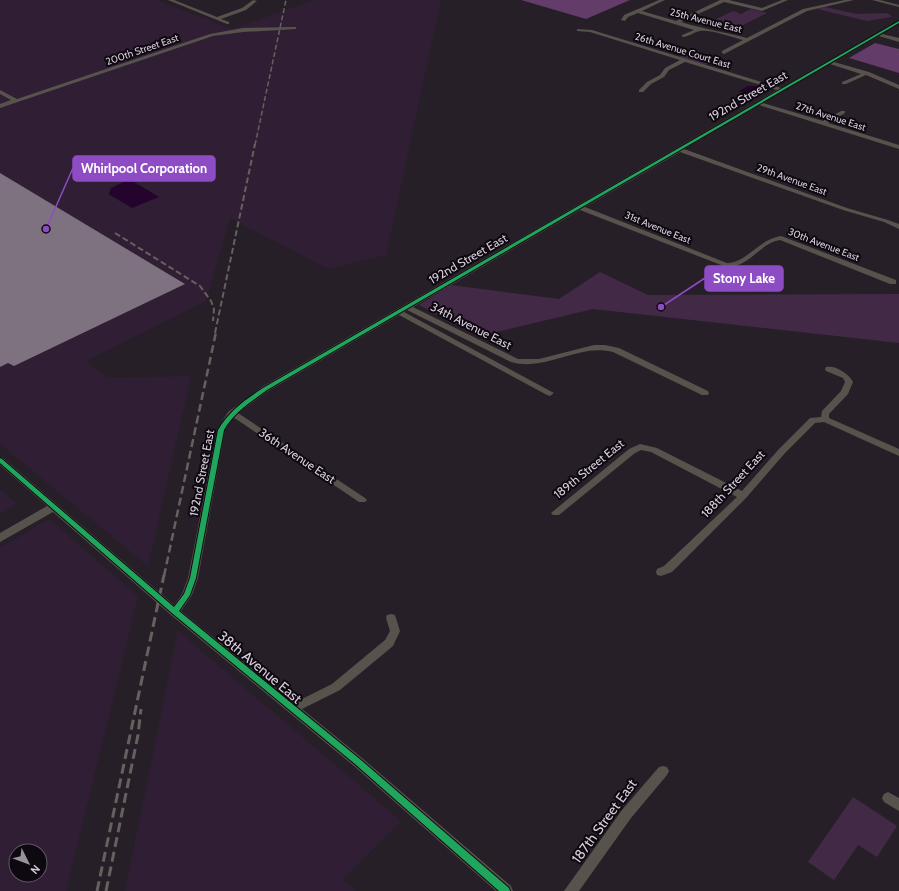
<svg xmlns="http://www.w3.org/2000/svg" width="899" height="891" font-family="Cabin,sans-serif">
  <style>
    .built { fill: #301f34; fill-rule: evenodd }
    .green { fill: #422a46 }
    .forest { fill: #633c6a }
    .water { fill: #24032c }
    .building { fill: #7e7281 }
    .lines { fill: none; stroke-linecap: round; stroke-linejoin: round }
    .minor { fill: #57524c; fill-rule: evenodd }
    .rail-far3 { stroke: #66605e; stroke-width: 1.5; stroke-dasharray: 5 2.5; stroke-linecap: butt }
    .rail-far2 { stroke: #66605e; stroke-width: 2; stroke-dasharray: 6 3; stroke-linecap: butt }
    .rail-far1 { stroke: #66605e; stroke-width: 2.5; stroke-dasharray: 8 4; stroke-linecap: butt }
    .rail { stroke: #66605e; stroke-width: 3; stroke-dasharray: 10 5; stroke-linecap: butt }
    .cycleway-casing { stroke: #0e0810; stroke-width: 2 }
    .cycleway { fill: #20a55d; fill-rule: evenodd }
    .labels { text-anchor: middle; stroke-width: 4; stroke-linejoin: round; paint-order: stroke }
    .far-street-label { font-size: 10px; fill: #d8ceda; stroke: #0e0810 }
    .street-label { font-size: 12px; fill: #d8ceda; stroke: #0e0810 }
    .near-street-label { font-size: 14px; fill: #d8ceda; stroke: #0e0810 }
    .leader { fill: none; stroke: #8e4cc4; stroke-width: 1.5 }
    .callout-dot { fill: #8e4cc4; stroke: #0e0810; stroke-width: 1.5 }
    .callout { fill: #8e4cc4; stroke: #8e4cc4; stroke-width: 1.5 }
    .callout-label { font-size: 13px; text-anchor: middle; font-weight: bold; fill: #fff }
  </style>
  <rect width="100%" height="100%" fill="#261f28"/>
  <g class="built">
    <path d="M 0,0 L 156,0 L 232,29 L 315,0 L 441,0 L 386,255 L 329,269 L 230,218 L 206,301 L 86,361 L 107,378 L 191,376 L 148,566 L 0,444 Z"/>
    <path d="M 0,489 L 17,504 L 0,514 Z"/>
    <path d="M 49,519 L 138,597 L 66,891 L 0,891 L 0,548 ZM 16,851 L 40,851 L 40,875 L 16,875 Z"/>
    <path d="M 178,631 L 401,821 L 343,880 L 356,891 L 125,891 Z"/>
  </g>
  <g class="green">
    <path d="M 825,7 L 857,14 L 885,13 L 889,14 L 892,17 L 867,21 L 817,9 Z"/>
    <path d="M 751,9 L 767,13 L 739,27 L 714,20 L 733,11 L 741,14 Z"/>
    <path d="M 690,51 L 717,59 L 705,65 L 679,57 Z"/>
    <path d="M 600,272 L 648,295 L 899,294 L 899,343 L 593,309 L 480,336 L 419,305 L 451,285 L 559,299 Z"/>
    <path d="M 853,797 L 897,826 L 877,857 L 858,845 L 834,880 L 808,862 Z"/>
  </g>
  <g class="forest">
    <path d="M 521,0 L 630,0 L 586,19 Z"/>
    <path d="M 875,43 L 899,49 L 899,73 L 849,58 Z"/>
  </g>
  <g class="water">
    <path d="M 748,86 L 755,86 L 765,89 L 753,96 L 739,91 Z"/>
    <path d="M 128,180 L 131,180 L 159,197 L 132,208 L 110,195 L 109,194 L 111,188 Z"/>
  </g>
  <path class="building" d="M 0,173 L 185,284 L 14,366 L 8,363 L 0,367 Z"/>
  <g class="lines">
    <g class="minor">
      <path d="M 168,0 L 174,0 L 217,17 L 242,8 L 253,0 L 257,1 L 246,10 L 221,19 L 229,22 L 229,24 L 227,24 Z"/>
      <path d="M 659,0 L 665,0 L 642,11 L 676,21 L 720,0 L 729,0 L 762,8 L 782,0 L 788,0 L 762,11 L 724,2 L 681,22 C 703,29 725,32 747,38 L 803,9 L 845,0 L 854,0 L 807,11 L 724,54 L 722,53 L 722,51 L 743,40 C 733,37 709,29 700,31 C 694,32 689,37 682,37 L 682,35 L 694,30 L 638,13 L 628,17 L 625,21 L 621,20 L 624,15 Z"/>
      <path d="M 872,0 L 880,0 L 899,5 L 899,7 Z"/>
      <path d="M 899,21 L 899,24 L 882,34 L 899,38 L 899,42 L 879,36 L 834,62 L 869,72 L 899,85 L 899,89 L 866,75 L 846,84 L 842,84 L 842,82 L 861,74 L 830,64 L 763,103 L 823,121 L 841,111 L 845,111 L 845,113 L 828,123 L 899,145 L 899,149 L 759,105 L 684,149 L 847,208 L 888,220 L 899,224 L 899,229 L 884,222 L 843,210 L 680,152 L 585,207 L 727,263 C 747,263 757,240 781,236 L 896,280 L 896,284 L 890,284 L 780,240 C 758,244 751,267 726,267 L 580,210 L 413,307 L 518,359 L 539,359 L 594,345 L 605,345 L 619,348 L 708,391 L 709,393 L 708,395 L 702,395 L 613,352 C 578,343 546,372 511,362 L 407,310 L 404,312 L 554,393 L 550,396 L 547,395 L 399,315 L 268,391 L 238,413 L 365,498 L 367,500 L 365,502 L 359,502 L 236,419 L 233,418 L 225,430 L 198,578 L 192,595 L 181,611 L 294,703 L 332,684 L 385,640 L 390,631 L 386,618 L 387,615 L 391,614 L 395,615 L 400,631 L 393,646 L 340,690 L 302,709 L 362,758 L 511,886 L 513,891 L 496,891 L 354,766 L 171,615 L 53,512 L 0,542 L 0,533 L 47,506 L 0,465 L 0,457 L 3,458 L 174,605 L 182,594 L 188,578 L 217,430 L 228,412 L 262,387 L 777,90 L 685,62 L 669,70 L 664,77 L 651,84 L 643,92 L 639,92 L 639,90 L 647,82 L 660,75 L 665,68 L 680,60 L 590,32 L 577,31 L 577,29 L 592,30 L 781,88 Z"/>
      <path d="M 294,27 L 296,27 L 296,29 L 243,32 L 213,36 L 0,108 L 0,104 L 11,100 L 0,94 L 0,90 L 17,99 L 210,34 L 243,28 Z"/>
      <path d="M 826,367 C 836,365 849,374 853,382 L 848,394 L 829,414 L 829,418 L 899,449 L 899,456 L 824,422 L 815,423 L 785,453 L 746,498 L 672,572 L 661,576 L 657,575 L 656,572 L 657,569 L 664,566 L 737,497 L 651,452 L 641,450 L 635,453 L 559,515 L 553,515 L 551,513 L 629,449 L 640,444 L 657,448 L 742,491 L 779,449 L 810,418 L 821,417 L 822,411 L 841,391 L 845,382 L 843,378 L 826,371 L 825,369 Z"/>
      <path d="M 663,766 L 667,767 L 669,771 L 667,775 L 631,818 L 579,891 L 564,891 L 622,810 L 659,767 Z"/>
      <path d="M 888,792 L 899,798 L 899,811 L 884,802 L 882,798 L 884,794 Z"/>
    </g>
    <path class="rail-far3" d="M 255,145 L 286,0"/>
    <g class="rail-far2">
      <path d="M 115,233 L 200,286 L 211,301 L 214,309 L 213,321"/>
      <path d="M 215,333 L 255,144"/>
    </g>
    <path class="rail-far1" d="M 164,576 L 216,332"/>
    <g class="rail">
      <path d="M 97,891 L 164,575"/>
      <path d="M 106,891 L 138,735 L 141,709"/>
    </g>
    <g class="cycleway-casing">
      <path id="cycleway" d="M 899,21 L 899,23 L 267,390 C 251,402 234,412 224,430 L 196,578 L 190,595 L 179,611 L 361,760 L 509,888 L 510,891 L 499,891 L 355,764 L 173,614 L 0,463 L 0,458 L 2,459 L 174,607 L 184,594 L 190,578 L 218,430 C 229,411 245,400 263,388 Z"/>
    </g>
    <use href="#cycleway" class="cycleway"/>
  </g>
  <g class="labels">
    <g class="far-street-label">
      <text transform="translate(706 20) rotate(14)" y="4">25th Avenue East</text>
      <text transform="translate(142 49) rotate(-19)" y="4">200th Street East</text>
      <text transform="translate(683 50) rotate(17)" y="4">26th Avenue Court East</text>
      <text transform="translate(831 116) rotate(18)" y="4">27th Avenue East</text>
      <text transform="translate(792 179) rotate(20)" y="4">29th Avenue East</text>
      <text transform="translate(658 227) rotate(22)" y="4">31st Avenue East</text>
      <text transform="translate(824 244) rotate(21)" y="4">30th Avenue East</text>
    </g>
    <g class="street-label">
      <text transform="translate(748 96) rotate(-30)" y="4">192nd Street East</text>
      <text transform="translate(468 259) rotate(-30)" y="4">192nd Street East</text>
      <text transform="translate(471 326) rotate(27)" y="4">34th Avenue East</text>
      <text transform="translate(297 456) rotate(34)" y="4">36th Avenue East</text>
      <text transform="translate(589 469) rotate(-39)" y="4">189th Street East</text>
      <text transform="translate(202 473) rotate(-79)" y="4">192nd Street East</text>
      <text transform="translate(733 484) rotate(-47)" y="4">188th Street East</text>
    </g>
    <g class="near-street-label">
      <text transform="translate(260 667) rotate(40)" y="5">38th Avenue East</text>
      <text transform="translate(604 821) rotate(-54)" y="5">187th Street East</text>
    </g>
  </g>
  <path class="leader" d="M46 229L73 168M661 307L705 278"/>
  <g class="callout-dot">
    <circle cx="46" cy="229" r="4"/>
    <circle cx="661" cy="307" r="4"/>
  </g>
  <g class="callout">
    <rect x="73" y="156" width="142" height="25" rx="4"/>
    <rect x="705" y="266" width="78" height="25" rx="4"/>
  </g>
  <g class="callout-label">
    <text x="144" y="173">Whirlpool Corporation</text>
    <text x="744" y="283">Stony Lake</text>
  </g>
  <g transform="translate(28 863) rotate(132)"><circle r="19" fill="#0e0810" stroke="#5f5761"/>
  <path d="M0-3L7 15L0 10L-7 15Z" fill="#9a919c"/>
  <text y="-6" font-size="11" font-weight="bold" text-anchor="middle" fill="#d8ceda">N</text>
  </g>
</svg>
